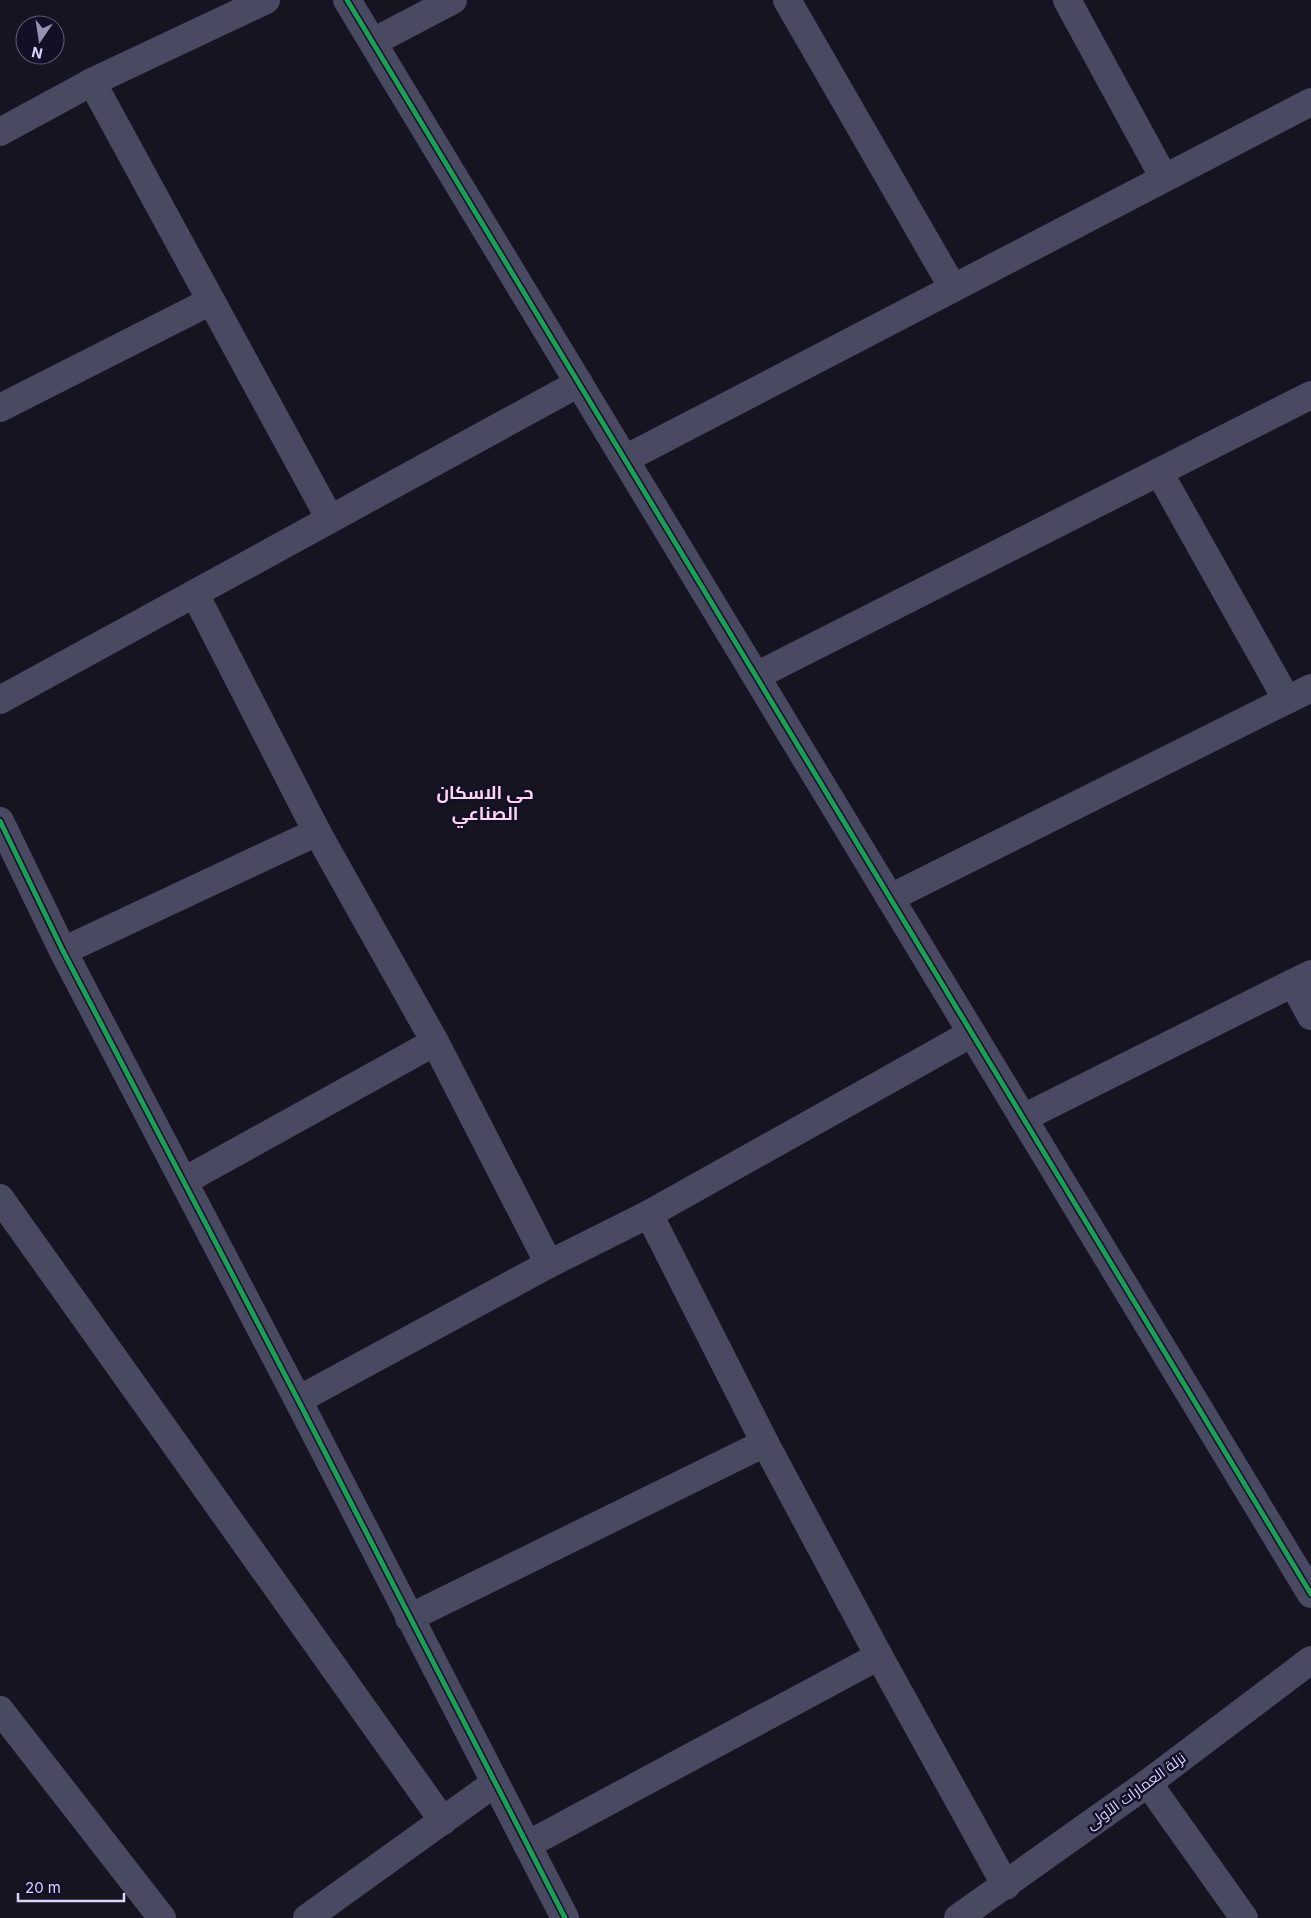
<svg xmlns="http://www.w3.org/2000/svg" width="1311" height="1918" font-family="Inter,Cairo,sans-serif">
  <style>
    .lines { fill: none; stroke-linecap: round; stroke-linejoin: round }
    .street { stroke: #4a4962; stroke-width: 28 }
    .cycleway-casing { stroke: #130f26; stroke-width: 8 }
    .cycleway { stroke: #1a9f57; stroke-width: 5 }
    .labels { text-anchor: middle; stroke-width: 5; stroke-linejoin: round; paint-order: stroke }
    .street-label { font-size: 15px; fill: #d9d4ff; stroke: #130f26 }
    .quarter-label { font-size: 18px; font-weight: bold; fill: #ffd6f0; stroke: #130f26 }
  </style>
  <rect width="100%" height="100%" fill="#161421"/>
  <g class="lines">
    <g class="street">
      <path d="M 347,0 L 1311,1594"/>
      <path d="M 787,0 L 953,288"/>
      <path d="M 1067,0 L 1164,178"/>
      <path d="M 373,42 L 453,0"/>
      <path d="M 92,82 L 330,519"/>
      <path d="M 0,132 L 92,82 L 266,0"/>
      <path d="M 0,408 L 211,301"/>
      <path d="M 625,459 L 1311,102"/>
      <path d="M 1159,472 L 1287,700"/>
      <path d="M 195,594 L 317,832 L 435,1042 L 549,1264"/>
      <path d="M 756,676 L 1311,395"/>
      <path d="M 0,700 L 579,383"/>
      <path d="M 0,821 L 63,951 L 298,1400 L 565,1918"/>
      <path d="M 890,898 L 1311,688"/>
      <path d="M 63,951 L 317,832"/>
      <path d="M 1293,983 L 1311,1016"/>
      <path d="M 1023,1118 L 1311,974"/>
      <path d="M 184,1181 L 435,1042"/>
      <path d="M 0,1198 L 443,1821"/>
      <path d="M 649,1214 L 765,1443 L 879,1656 L 1006,1886"/>
      <path d="M 298,1400 L 549,1264 L 649,1214 L 972,1033"/>
      <path d="M 409,1618 L 765,1443"/>
      <path d="M 0,1710 L 162,1918"/>
      <path d="M 1148,1783 L 1244,1918"/>
      <path d="M 527,1845 L 879,1656"/>
      <path d="M 307,1918 L 495,1783"/>
      <path d="M 958,1918 L 1148,1783 L 1311,1660"/>
    </g>
    <g class="cycleway-casing">
      <g id="cycleway">
        <path d="M 347,0 L 1311,1594"/>
        <path d="M 0,821 L 63,951 L 298,1400 L 565,1918"/>
      </g>
    </g>
    <use href="#cycleway" class="cycleway"/>
  </g>
  <g class="labels">
    <g class="street-label">
      <text transform="translate(1136 1791) rotate(-36)" y="5">نزلة العمارات الأولى</text>
    </g>
    <g class="quarter-label">
      <text x="485" y="799">حي الاسكان<tspan x="485" dy="21">الصناعي</tspan></text>
    </g>
  </g>
  <g transform="translate(40 40) rotate(193)"><circle r="24" fill="#130f26" stroke="#625e7d"/>
  <path d="M0-4L9 19L0 12L-9 19Z" fill="#9591b1"/>
  <text y="-8" font-size="14" font-weight="bold" text-anchor="middle" fill="#d9d4ff">N</text>
  </g>
  <path d="M18 1893v8h106v-8" fill="none" stroke="#d9d4ff" stroke-width="2.5"/>
  <text x="25" y="1893" font-size="15" fill="#d9d4ff" stroke="#130f26" stroke-width="4" paint-order="stroke">20 m</text>
</svg>
